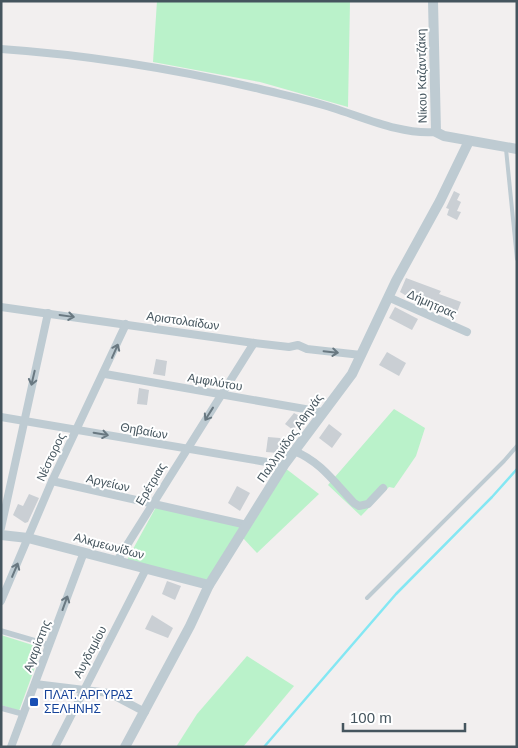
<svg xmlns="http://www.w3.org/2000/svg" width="518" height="748" font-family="Arial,sans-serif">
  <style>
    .green { fill: #baf2ca }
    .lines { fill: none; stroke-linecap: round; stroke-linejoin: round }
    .stream { stroke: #84e7f3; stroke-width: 2.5 }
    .building { fill: #cacfd4 }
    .service { stroke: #becbd2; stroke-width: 4 }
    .pedestrian { stroke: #becbd2; stroke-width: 5.5 }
    .minor { stroke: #becbd2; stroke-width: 8 }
    .tertiary { stroke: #becbd2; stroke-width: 10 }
    .oneway { stroke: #697881 }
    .transit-dot { fill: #1a4fb4; stroke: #fff; stroke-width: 2 }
    .labels { text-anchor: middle; stroke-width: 4; stroke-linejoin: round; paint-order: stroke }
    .street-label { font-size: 12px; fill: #45555e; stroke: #fff }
    .transit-label { font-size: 12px; fill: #164399; stroke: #fff; text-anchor: start }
  </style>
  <rect width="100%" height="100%" fill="#f2efef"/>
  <g class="green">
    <path d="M 157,1 L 350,1 L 348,107 L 260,82 L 153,62 Z"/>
    <path d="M 394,409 L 425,428 L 416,456 L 394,488 L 389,487 L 361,516 L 328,485 Z"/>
    <path d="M 285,468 L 319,494 L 257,553 L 242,537 Z"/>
    <path d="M 156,507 L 242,527 L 207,580 L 127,560 Z"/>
    <path d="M 1,635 L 42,648 L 19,711 L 1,705 Z"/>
    <path d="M 247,656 L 294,686 L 243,747 L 176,747 L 197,714 Z"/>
  </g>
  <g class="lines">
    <path class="stream" d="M 264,747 L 396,594 L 492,497 L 517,469"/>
  </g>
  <g class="building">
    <path d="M 454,191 L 460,194 L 457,200 L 461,202 L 457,211 L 461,212 L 457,220 L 447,215 L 449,209 L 446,208 Z"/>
    <path d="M 406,278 L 441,291 L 439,294 L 461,302 L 456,315 L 420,304 L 400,292 Z"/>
    <path d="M 395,307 L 418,319 L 412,330 L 389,318 Z"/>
    <path d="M 387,352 L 406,363 L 399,376 L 379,365 Z"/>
    <path d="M 156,359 L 167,361 L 165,376 L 153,374 Z"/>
    <path d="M 139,388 L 149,390 L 147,405 L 137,404 Z"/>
    <path d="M 294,413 L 303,418 L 293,430 L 285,424 Z"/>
    <path d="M 329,424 L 342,434 L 332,448 L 319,438 Z"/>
    <path d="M 268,437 L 280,438 L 284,444 L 278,453 L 266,452 Z"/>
    <path d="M 237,486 L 250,493 L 240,511 L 228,503 Z"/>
    <path d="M 29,494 L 39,498 L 28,522 L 25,523 L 13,515 L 18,504 L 23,506 Z"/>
    <path d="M 167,581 L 181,586 L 175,600 L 162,594 Z"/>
    <path d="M 152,615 L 173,628 L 168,638 L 145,629 Z"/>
  </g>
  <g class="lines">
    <g class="service">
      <path d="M 506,149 L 517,259"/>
      <path d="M 367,598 L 504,461 L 517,446"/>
    </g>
    <g class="pedestrian">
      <path d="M 1,631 L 49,645"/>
      <path d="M 1,708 L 23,714"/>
    </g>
    <g class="minor">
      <path d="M 1,49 C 89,55 175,69 260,89 C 284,95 309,100 333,108 C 365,118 402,135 436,132"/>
      <path d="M 388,297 L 467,332"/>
      <path d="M 1,307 L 254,343 L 289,347 L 298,345 L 307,349 L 361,355"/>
      <path d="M 105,374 L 322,412"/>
      <path d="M 1,417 L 284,465"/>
      <path d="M 294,451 C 320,461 335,483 354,503 L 359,506 L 368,504 L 383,488"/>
      <path d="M 52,481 L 247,525"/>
      <path d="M 1,528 L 48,313"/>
      <path d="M 117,561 L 254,343"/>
      <path d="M 1,601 L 52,481 L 126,324"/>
      <path d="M 35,684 L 109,693 L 145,712"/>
      <path d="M 11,747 L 84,552"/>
      <path d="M 55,747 L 146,569"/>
    </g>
    <g class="tertiary">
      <path d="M 433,1 L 436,132 L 444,136 L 517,149"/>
      <path d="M 1,535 L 28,538 L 209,585"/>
      <path d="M 125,747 L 190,626 L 209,585 L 284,465 L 352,374 L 396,281 L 440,201 L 469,141"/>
    </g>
  </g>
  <defs><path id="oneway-shaft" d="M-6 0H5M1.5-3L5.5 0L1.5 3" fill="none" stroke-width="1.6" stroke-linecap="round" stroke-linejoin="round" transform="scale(1.25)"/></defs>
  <g class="oneway">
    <use href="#oneway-shaft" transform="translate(67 316) rotate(8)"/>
    <use href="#oneway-shaft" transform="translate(115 351) rotate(-66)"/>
    <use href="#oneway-shaft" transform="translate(331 352) rotate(6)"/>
    <use href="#oneway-shaft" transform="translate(33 378) rotate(103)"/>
    <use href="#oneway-shaft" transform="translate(209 414) rotate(122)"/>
    <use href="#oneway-shaft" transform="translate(101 434) rotate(10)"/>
    <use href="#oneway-shaft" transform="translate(15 570) rotate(-67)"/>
    <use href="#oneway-shaft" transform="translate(65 603) rotate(-70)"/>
  </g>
  <rect class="transit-dot" x="29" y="697" width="10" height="10" rx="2.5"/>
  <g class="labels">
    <g class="street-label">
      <text transform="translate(422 76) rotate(-91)" y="4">Νίκου Καζαντζάκη</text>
      <text transform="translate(432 304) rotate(24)" y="4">Δήμητρας</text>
      <text transform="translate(183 321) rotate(8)" y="4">Αριστολαίδων</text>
      <text transform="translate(215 382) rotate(10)" y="4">Αμφιλύτου</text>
      <text transform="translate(144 431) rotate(10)" y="4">Θηβαίων</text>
      <text transform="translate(290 438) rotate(-55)" y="4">Παλληνίδος Αθηνάς</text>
      <text transform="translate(51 457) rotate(-65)" y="4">Νέστορος</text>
      <text transform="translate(108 483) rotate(13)" y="4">Αργείων</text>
      <text transform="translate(151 484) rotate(-59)" y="4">Ερέτριας</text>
      <text transform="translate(109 546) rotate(15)" y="4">Αλκμεωνίδων</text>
      <text transform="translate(37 646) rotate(-69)" y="4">Αγαρίστης</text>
      <text transform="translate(90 652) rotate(-62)" y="4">Αυγδαμίου</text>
    </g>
    <g class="transit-label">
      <text x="44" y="699">ΠΛΑΤ. ΑΡΓΥΡΑΣ<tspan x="44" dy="14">ΣΕΛΗΝΗΣ</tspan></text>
    </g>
  </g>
  <rect width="518" height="748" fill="none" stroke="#45555e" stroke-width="5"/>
  <path d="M343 723v8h122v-8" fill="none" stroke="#45555e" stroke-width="2.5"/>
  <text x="350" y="723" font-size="15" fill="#45555e" stroke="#ffffff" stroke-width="4" paint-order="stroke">100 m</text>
</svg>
